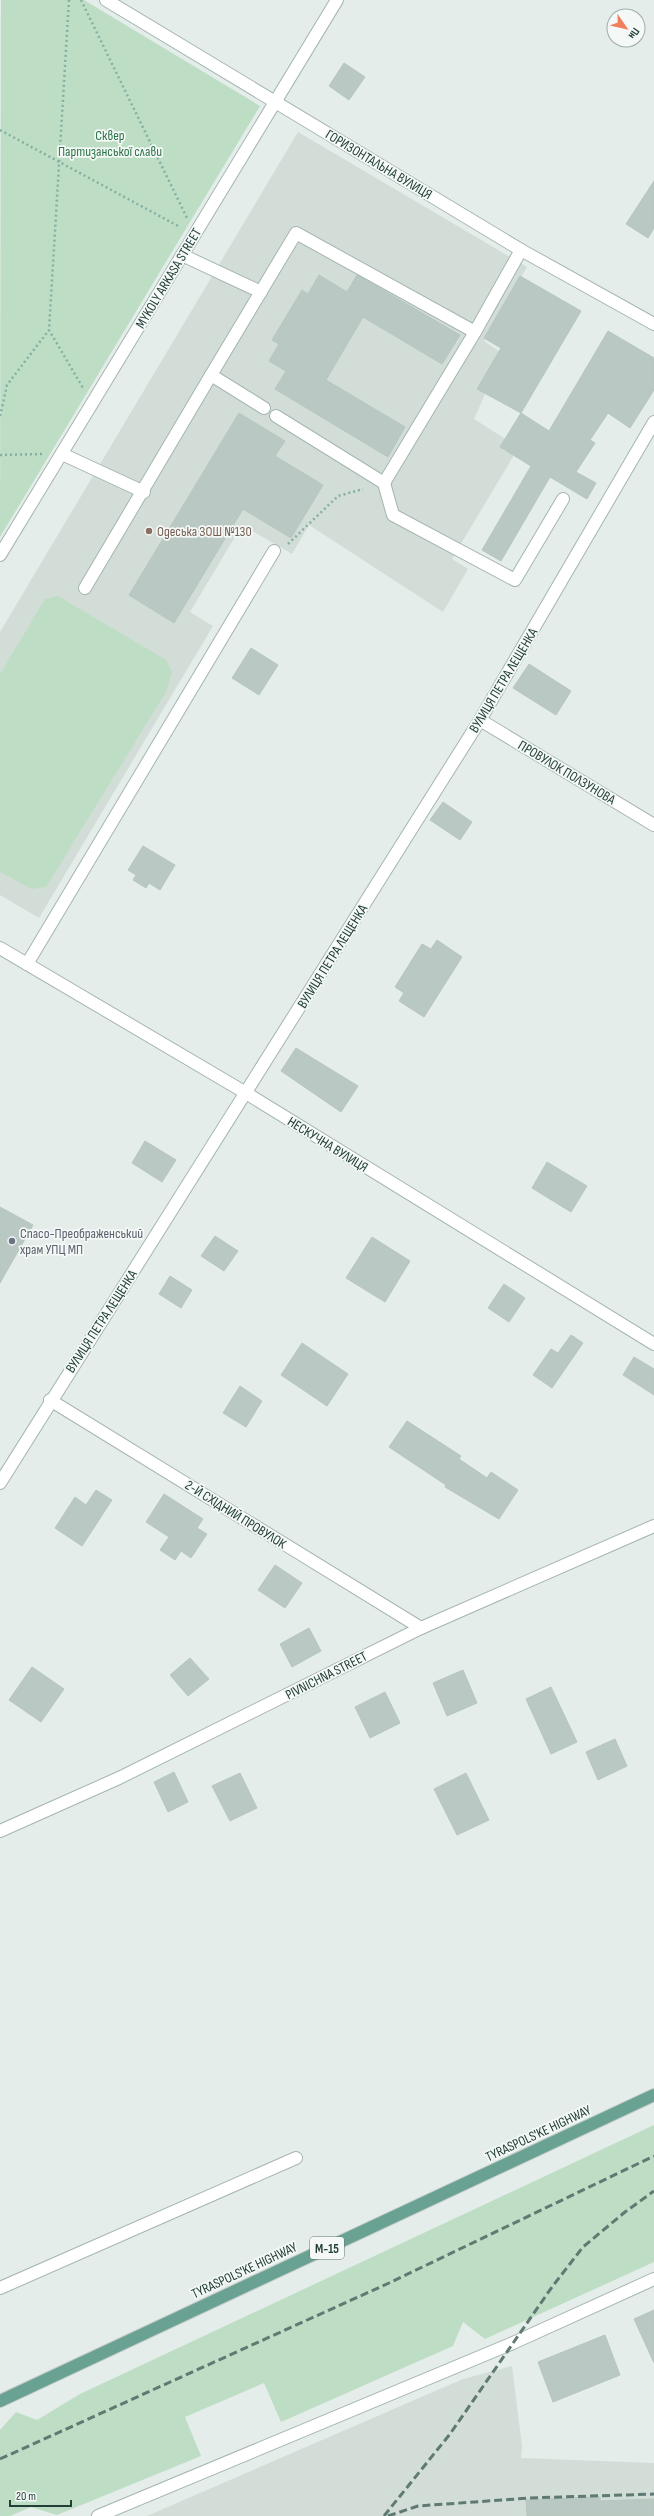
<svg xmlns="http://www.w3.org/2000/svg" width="654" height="2516" font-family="'Sofia Sans Condensed',sans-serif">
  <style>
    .built { fill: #d2ddd8 }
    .green { fill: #bddec5 }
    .building { fill: #b9c8c2; stroke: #b6c7bf }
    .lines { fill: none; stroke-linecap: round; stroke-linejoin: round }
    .minor-casing { stroke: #a6b5b0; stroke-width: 14 }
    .major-casing { stroke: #c1c9c7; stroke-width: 14 }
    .path { stroke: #84b0a2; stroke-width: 2.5; stroke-dasharray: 2 3; stroke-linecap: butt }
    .minor { stroke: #fff; stroke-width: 12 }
    .major { stroke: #69a292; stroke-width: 12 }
    .rail { stroke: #5e7a72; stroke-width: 3; stroke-dasharray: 8 4; stroke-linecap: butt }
    .education-dot { fill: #8d6e63; stroke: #f4f9f7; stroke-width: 1.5 }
    .worship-dot { fill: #6b7280; stroke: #f4f9f7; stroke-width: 1.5 }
    .labels { text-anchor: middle; stroke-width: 3.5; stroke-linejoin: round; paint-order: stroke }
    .shield { fill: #f4f9f7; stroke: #627771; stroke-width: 1 }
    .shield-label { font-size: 13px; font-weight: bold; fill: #233f37 }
    .park-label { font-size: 14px; fill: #2d7548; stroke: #f4f9f7 }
    .street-label { font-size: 14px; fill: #233f37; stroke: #f4f9f7 }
    .education-label { font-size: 14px; fill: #785e54; stroke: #f4f9f7; text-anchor: start }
    .worship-label { font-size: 14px; fill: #5b616d; stroke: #f4f9f7; text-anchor: start }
  </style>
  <rect width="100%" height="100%" fill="#e4ede9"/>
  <g class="built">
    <path d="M 298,132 L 527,267 L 484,341 L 503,354 L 474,419 L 507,440 L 503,450 L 514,455 L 452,559 L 468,569 L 443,612 L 309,525 L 292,554 L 242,525 L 190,612 L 213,626 L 39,918 L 0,895 L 0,632 Z"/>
    <path d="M 512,2366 L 522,2446 L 521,2458 L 654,2463 L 654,2516 L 147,2516 L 463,2379 Z"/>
  </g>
  <g class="green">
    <path d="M 1,0 L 84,0 L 260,106 L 0,537 Z"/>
    <path d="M 58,596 L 166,660 L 172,672 L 166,692 L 46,887 L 32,889 L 0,872 L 0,674 L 45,599 Z"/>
    <path d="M 654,2125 L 654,2262 L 485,2339 L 463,2322 L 453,2346 L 281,2422 L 264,2383 L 185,2417 L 201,2456 L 57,2515 L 31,2507 L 10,2516 L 0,2516 L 0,2430 L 16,2412 L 37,2420 L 80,2394 Z"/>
  </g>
  <g class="building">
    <path d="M 344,63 L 365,77 L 349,100 L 329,86 Z"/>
    <path d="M 654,181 L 654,228 L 648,238 L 626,224 Z"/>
    <path d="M 319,275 L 347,292 L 357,275 L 460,335 L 442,364 L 363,317 L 326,380 L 405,427 L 388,457 L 275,389 L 286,371 L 269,361 L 279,344 L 272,340 L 302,290 L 308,294 Z"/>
    <path d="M 520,276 L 581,311 L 521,413 L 477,389 L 501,348 L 484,338 Z"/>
    <path d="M 608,331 L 654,358 L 654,390 L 630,428 L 608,413 L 590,440 L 595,443 L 576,472 L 596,483 L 587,499 L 550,477 L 501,561 L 482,550 L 531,466 L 500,447 L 521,413 L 549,431 Z"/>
    <path d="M 239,413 L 285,441 L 275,456 L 323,485 L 291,538 L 243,509 L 174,623 L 129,595 Z"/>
    <path d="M 251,648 L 278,665 L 259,695 L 232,678 Z"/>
    <path d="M 529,664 L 571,691 L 556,715 L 513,688 Z"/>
    <path d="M 443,802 L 472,822 L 460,840 L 430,820 Z"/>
    <path d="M 143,846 L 175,865 L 160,890 L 149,883 L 146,888 L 133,880 L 136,875 L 128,870 Z"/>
    <path d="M 437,940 L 462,957 L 424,1017 L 399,1001 L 404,993 L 395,987 L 422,944 L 431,949 Z"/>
    <path d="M 296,1048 L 358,1086 L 341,1112 L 281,1071 Z"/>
    <path d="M 145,1141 L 176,1160 L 162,1182 L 132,1163 Z"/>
    <path d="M 547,1162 L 587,1186 L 571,1212 L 532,1188 Z"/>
    <path d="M 0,1207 L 33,1225 L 0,1283 Z"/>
    <path d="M 215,1236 L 238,1251 L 224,1271 L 201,1256 Z"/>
    <path d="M 372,1237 L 410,1261 L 385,1302 L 346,1278 Z"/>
    <path d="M 170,1276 L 192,1290 L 181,1308 L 159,1294 Z"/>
    <path d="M 504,1284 L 525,1298 L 509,1322 L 488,1308 Z"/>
    <path d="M 571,1335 L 583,1343 L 552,1388 L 533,1375 L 551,1349 L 558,1353 Z"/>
    <path d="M 302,1343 L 348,1374 L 327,1406 L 281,1375 Z"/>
    <path d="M 634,1357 L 654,1369 L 654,1395 L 623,1375 Z"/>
    <path d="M 240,1386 L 262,1401 L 246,1427 L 223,1413 Z"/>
    <path d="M 407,1421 L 461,1456 L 459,1459 L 487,1478 L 491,1472 L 518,1490 L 499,1519 L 445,1487 L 446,1485 L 389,1447 Z"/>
    <path d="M 96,1490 L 112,1500 L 82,1546 L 55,1528 L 75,1497 L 86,1505 Z"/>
    <path d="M 164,1494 L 203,1519 L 197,1528 L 207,1534 L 191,1558 L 181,1551 L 175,1560 L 160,1550 L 169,1537 L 146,1522 Z"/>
    <path d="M 275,1565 L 302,1583 L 285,1608 L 258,1590 Z"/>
    <path d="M 309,1628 L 321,1651 L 292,1667 L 280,1644 Z"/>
    <path d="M 190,1658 L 209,1679 L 188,1696 L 170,1675 Z"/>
    <path d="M 32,1667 L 64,1689 L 41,1722 L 9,1700 Z"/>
    <path d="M 463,1670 L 477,1703 L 447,1716 L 433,1683 Z"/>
    <path d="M 551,1687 L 577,1742 L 551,1754 L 526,1699 Z"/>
    <path d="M 385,1692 L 400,1723 L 370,1738 L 355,1707 Z"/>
    <path d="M 615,1739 L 627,1766 L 598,1780 L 586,1752 Z"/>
    <path d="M 174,1772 L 188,1802 L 168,1812 L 154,1782 Z"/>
    <path d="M 240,1773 L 257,1808 L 230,1821 L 212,1786 Z"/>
    <path d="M 466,1773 L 489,1820 L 457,1835 L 434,1789 Z"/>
    <path d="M 654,2310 L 654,2363 L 634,2319 Z"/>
    <path d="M 605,2335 L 620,2375 L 553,2402 L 538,2362 Z"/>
    <path d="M 600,2497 L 600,2501 L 654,2499 L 654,2516 L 527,2516 L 526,2500 Z"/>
  </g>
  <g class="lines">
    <g class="minor-casing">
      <g id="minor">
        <path d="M 106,0 L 521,250 L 654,324"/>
        <path d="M 182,255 L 261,292"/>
        <path d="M 264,408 L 211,375 L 296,233 L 475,332 L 521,250"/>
        <path d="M 276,416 L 384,483 L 393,515 L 515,580 L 563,499"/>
        <path d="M 62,454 L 144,492"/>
        <path d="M 384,483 L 475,332"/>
        <path d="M 0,555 L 337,0"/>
        <path d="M 85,588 L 211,375"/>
        <path d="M 480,720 L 654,825"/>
        <path d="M 0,948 L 246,1093 L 654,1344"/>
        <path d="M 27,964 L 274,551"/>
        <path d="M 50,1400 L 421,1628"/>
        <path d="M 0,1483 L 480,720 L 654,422"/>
        <path d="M 0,1831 L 119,1778 L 421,1628 L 654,1526"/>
        <path d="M 0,2288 L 296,2158"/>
        <path d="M 98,2516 L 513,2343 L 654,2279"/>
      </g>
    </g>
    <g class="major-casing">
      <path id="major" d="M 0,2401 L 654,2095"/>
    </g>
    <g class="path">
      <path d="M 69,0 L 49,330 L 83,388"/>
      <path d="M 81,0 L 187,218"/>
      <path d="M 0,130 L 180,227"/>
      <path d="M 0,416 L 7,385 L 49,330"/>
      <path d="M 0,455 L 43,454"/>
      <path d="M 288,544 L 338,496 L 363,489"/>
    </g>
    <use href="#minor" class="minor"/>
    <use href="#major" class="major"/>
    <g class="rail">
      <path d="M 0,2459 L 389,2283 L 654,2156"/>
      <path d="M 384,2516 L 450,2434 L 552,2287 L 583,2247 L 625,2212 L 654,2191"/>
      <path d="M 388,2516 L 418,2506 L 530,2498 L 654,2494"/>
    </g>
  </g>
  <circle class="education-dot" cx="149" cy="531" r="4"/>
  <circle class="worship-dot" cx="12" cy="1241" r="4"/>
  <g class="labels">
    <rect class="shield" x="310" y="2237" width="34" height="22" rx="3"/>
    <g class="shield-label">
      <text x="327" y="2253">М-15</text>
    </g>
    <g class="park-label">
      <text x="110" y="140">Сквер<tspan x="110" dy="16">Партизанської слави</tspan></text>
    </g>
    <g class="street-label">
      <text transform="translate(379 164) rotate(31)" y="5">ГОРИЗОНТАЛЬНА ВУЛИЦЯ</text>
      <text transform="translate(168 278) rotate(-59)" y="5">MYKOLY ARKASA STREET</text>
      <text transform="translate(503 680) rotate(-59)" y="5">ВУЛИЦЯ ПЕТРА ЛЕЩЕНКА</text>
      <text transform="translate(567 772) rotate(31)" y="5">ПРОВУЛОК ПОЛЗУНОВА</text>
      <text transform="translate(332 956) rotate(-58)" y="5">ВУЛИЦЯ ПЕТРА ЛЕЩЕНКА</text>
      <text transform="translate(328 1144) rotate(32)" y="5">НЕСКУЧНА ВУЛИЦЯ</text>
      <text transform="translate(101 1321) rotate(-57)" y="5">ВУЛИЦЯ ПЕТРА ЛЕЩЕНКА</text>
      <text transform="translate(236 1514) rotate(32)" y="5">2-Й СХІДНИЙ ПРОВУЛОК</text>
      <text transform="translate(326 1675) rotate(-27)" y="5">PIVNICHNA STREET</text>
      <text transform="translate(538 2133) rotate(-25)" y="5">TYRASPOLS'KE HIGHWAY</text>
      <text transform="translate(244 2270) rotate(-25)" y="5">TYRASPOLS'KE HIGHWAY</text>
    </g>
    <g class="education-label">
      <text x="157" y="536">Одеська ЗОШ №130</text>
    </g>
    <g class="worship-label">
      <text x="20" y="1238">Спасо-Преображенський<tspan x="20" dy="16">храм УПЦ МП</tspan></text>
    </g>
  </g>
  <g transform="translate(626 28) rotate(124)"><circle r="19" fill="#f4f9f7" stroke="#a0afaa"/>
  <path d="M0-3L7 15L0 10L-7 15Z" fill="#f07f5e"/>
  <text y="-6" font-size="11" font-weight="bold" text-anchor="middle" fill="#233f37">Пн</text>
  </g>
  <path d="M10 2500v6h61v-6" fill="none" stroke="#233f37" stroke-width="2"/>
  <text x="16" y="2500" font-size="12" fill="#233f37" stroke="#f4f9f7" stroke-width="3" paint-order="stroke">20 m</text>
</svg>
